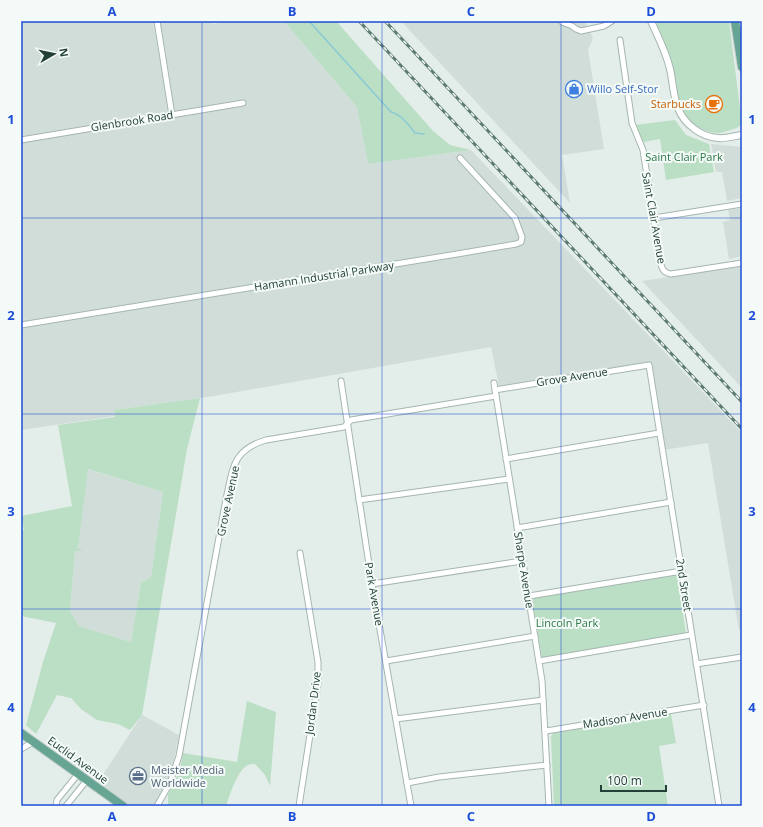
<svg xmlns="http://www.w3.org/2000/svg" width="763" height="827" font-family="'Open Sans',sans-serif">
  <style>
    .built { fill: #d1ddd8 }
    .green { fill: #bbdfc4; fill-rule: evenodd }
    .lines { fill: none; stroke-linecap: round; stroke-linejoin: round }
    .stream { stroke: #89cad4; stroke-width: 1.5 }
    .minor-casing { stroke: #a5b6b0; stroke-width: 7 }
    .tertiary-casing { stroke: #a5b6b0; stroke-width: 8 }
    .primary-casing { stroke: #c1cac7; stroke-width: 10 }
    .minor { stroke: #fff; stroke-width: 5 }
    .tertiary { stroke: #fff; stroke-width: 6 }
    .primary { stroke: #66a594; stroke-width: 8 }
    .rail-casing { stroke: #5c7b72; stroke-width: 3 }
    .rail { stroke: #f4faf7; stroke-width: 1.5; stroke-dasharray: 4.5; stroke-linecap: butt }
    .grid { fill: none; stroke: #1d4ed8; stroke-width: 1; stroke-opacity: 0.55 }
    .labels { text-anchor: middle; stroke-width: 4; stroke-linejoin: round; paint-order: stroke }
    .shop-label { font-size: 11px; fill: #366cbe; stroke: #f4faf7; text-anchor: start }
    .food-label { font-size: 11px; fill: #c56008; stroke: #f4faf7; text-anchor: end }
    .street-label { font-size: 11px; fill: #224037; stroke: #f4faf7 }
    .park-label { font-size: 11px; fill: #2a7847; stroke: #f4faf7 }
    .service-label { font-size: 11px; fill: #4e5e75; stroke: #f4faf7; text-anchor: start }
    .neatline { fill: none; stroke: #1d4ed8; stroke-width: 1.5 }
    .grid-label { font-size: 13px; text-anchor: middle; font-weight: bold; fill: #1d4ed8 }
  </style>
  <rect width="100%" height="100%" fill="#e3ede9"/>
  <g class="built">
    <path d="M 21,21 L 153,21 L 165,87 L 171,86 L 160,21 L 213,21 L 213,24 L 229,21 L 284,21 L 357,107 L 368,164 L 471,150 L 742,433 L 742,629 L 739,630 L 708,443 L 663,450 L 649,362 L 499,386 L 491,347 L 214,396 L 114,410 L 115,416 L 21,430 Z"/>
    <path d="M 401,21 L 585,21 L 593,38 L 588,50 L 604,149 L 562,155 L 570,203 Z"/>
    <path d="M 711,144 L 741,147 L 742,149 L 742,198 L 727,201 L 722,172 L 716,172 Z"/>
    <path d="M 742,208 L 742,256 L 729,259 L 723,222 L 730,220 L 728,210 Z"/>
    <path d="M 742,266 L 742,388 L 642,281 Z"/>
    <path d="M 87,469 L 163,492 L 151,577 L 141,583 L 131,642 L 79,626 L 70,611 L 75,551 L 82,551 L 78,548 Z"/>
    <path d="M 142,715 L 179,735 L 170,778 L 153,806 L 127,806 L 97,784 Z"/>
  </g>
  <g class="green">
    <path d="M 284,21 L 336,21 L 433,131 L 450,145 L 471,150 L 368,164 L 357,107 Z"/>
    <path d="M 654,21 L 729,21 L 741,116 L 741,125 C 737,129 729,130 724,132 C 711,136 694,127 686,117 C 677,105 678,92 675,79 C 671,59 664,39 654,21 Z"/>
    <path d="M 675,120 L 686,135 L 709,144 L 714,172 L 666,180 L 660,139 L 643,142 L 635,125 Z"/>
    <path d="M 200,398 L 187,449 L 142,715 L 130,730 L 118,724 L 97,720 L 81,709 L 71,698 L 57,695 L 36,734 L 26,725 L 43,662 L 56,623 L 21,616 L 21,531 L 24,530 L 21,516 L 72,506 L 58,425 L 115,417 L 114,410 ZM 88,469 L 163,492 L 151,577 L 141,583 L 131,642 L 79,626 L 70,611 L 75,551 L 83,551 L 78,548 Z"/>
    <path d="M 677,575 L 686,633 L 542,658 L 532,598 Z"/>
    <path d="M 247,701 L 276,712 L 270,786 L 265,775 L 255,764 C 252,764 249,764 246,766 C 236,774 230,794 226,806 L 168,806 L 168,795 L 180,770 L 183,753 L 237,762 Z"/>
    <path d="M 671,714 L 676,743 L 659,746 L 668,806 L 554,806 L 551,737 L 553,733 Z"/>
  </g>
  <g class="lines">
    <path class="stream" d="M 309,21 L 391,112 C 402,115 408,124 415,133 L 424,134"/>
    <g class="minor-casing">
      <g id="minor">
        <path d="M 157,21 L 172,115"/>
        <path d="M 562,22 L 572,26 L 576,29 L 581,31 L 604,26 L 612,21"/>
        <path d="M 620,40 L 632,123 L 643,150 L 661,265 C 663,271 665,273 671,274 L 742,263"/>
        <path d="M 21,140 L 243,103"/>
        <path d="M 654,218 L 742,204"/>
        <path d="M 21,325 L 457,254 L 516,244 L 521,242 L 522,237 L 515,218 L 460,158"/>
        <path d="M 341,381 L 372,584 L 411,806"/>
        <path d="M 494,383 L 542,681 L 549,806"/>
        <path d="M 495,390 L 649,365 L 719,806"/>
        <path d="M 506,459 L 659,433"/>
        <path d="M 359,500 L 509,479"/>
        <path d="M 517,528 L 671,502"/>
        <path d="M 372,584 L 522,561"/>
        <path d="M 529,596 L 682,571"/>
        <path d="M 386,661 L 535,636"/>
        <path d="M 539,661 L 691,635"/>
        <path d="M 696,664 L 742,657"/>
        <path d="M 396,719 L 543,700"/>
        <path d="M 546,731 L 704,705"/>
        <path d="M 21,749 L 33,742"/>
        <path d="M 407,783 L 439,777 L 547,765"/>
        <path d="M 56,806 L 57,800 L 78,774"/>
        <path d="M 66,806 L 87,780"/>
        <path d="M 157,806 L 170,783 L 179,756 L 226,499 C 233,469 232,450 266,440 L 344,427 L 351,420 L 496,396"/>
        <path d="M 299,806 L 318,683 L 318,662 L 300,553"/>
      </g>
    </g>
    <g class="tertiary-casing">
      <path id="tertiary" d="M 651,21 C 658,37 666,52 670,69 C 673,82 673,96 678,108 C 684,124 701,137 718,138 C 725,139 734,136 742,135"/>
    </g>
    <g class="primary-casing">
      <g id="primary">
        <path d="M 735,21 L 742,67"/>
        <path d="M 21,733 L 123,806"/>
      </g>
    </g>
    <use href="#minor" class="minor"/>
    <use href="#tertiary" class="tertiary"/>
    <use href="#primary" class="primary"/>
    <g class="rail-casing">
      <g id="rail">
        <path d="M 359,21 L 742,429"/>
        <path d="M 385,21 L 742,402"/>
      </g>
    </g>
    <use href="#rail" class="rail"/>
  </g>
  <path class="grid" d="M 202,21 L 202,806M 382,21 L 382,806M 561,21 L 561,806M 21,218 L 742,218M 21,414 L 742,414M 21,609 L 742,609"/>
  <defs>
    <g id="shop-ring" transform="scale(0.9)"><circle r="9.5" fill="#f4faf7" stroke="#3f7fe0" stroke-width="1.5"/><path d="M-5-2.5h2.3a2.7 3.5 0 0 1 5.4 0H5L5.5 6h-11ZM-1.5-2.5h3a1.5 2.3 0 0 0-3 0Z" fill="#3f7fe0"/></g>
    <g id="cafe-ring" transform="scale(0.9)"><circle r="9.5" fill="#f4faf7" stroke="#e8710a" stroke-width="1.5"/><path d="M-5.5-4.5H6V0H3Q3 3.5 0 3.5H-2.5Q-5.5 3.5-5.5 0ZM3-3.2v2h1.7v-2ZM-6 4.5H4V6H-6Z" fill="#e8710a"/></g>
    <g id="office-ring" transform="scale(0.9)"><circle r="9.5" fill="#f4faf7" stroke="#5c6f8a" stroke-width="1.5"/><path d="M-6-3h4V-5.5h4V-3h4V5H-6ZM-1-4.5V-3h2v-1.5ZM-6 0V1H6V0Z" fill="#5c6f8a"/></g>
  </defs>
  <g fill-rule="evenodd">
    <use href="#shop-ring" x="574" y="89"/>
    <use href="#cafe-ring" x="714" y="104"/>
    <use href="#office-ring" x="138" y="776"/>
  </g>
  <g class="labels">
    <g class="shop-label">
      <text x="587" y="93">Willo Self-Stor</text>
    </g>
    <g class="food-label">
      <text x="701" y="108">Starbucks</text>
    </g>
    <g class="street-label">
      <text transform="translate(132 121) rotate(-9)" y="4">Glenbrook Road</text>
      <text transform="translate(654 218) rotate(80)" y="4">Saint Clair Avenue</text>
      <text transform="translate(324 276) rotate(-9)" y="4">Hamann Industrial Parkway</text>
      <text transform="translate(572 377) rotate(-9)" y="4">Grove Avenue</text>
      <text transform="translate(228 501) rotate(-78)" y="4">Grove Avenue</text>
      <text transform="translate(524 570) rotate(81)" y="4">Sharpe Avenue</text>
      <text transform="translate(684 585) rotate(81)" y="4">2nd Street</text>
      <text transform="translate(374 594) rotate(80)" y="4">Park Avenue</text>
      <text transform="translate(313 703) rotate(-83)" y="4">Jordan Drive</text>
      <text transform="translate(625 718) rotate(-9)" y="4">Madison Avenue</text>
      <text transform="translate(78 760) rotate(36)" y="4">Euclid Avenue</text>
    </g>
    <g class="park-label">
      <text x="684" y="161">Saint Clair Park</text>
      <text x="567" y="627">Lincoln Park</text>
    </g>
    <g class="service-label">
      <text x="151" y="774">Meister Media<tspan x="151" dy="13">Worldwide</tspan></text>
    </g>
  </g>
  <rect width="763" height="827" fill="none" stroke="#f4faf7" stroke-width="44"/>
  <g transform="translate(54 54) rotate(81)" stroke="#f4faf7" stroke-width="3" paint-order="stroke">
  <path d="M0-3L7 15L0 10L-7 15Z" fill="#224037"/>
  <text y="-6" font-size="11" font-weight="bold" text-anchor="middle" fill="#224037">N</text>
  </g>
  <path d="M601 785v6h65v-6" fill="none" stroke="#224037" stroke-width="2"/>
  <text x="607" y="785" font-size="12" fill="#224037" stroke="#f4faf7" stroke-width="3" paint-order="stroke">100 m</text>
  <rect x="22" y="22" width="719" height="783" class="neatline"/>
  <g class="grid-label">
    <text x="112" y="16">A</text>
    <text x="292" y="16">B</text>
    <text x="471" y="16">C</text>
    <text x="651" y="16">D</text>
    <text x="11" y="124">1</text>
    <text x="752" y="124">1</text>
    <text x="11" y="320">2</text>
    <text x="752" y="320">2</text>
    <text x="11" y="516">3</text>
    <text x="752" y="516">3</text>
    <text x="11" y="712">4</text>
    <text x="752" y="712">4</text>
    <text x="112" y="821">A</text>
    <text x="292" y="821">B</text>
    <text x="471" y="821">C</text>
    <text x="651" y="821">D</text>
  </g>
</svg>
